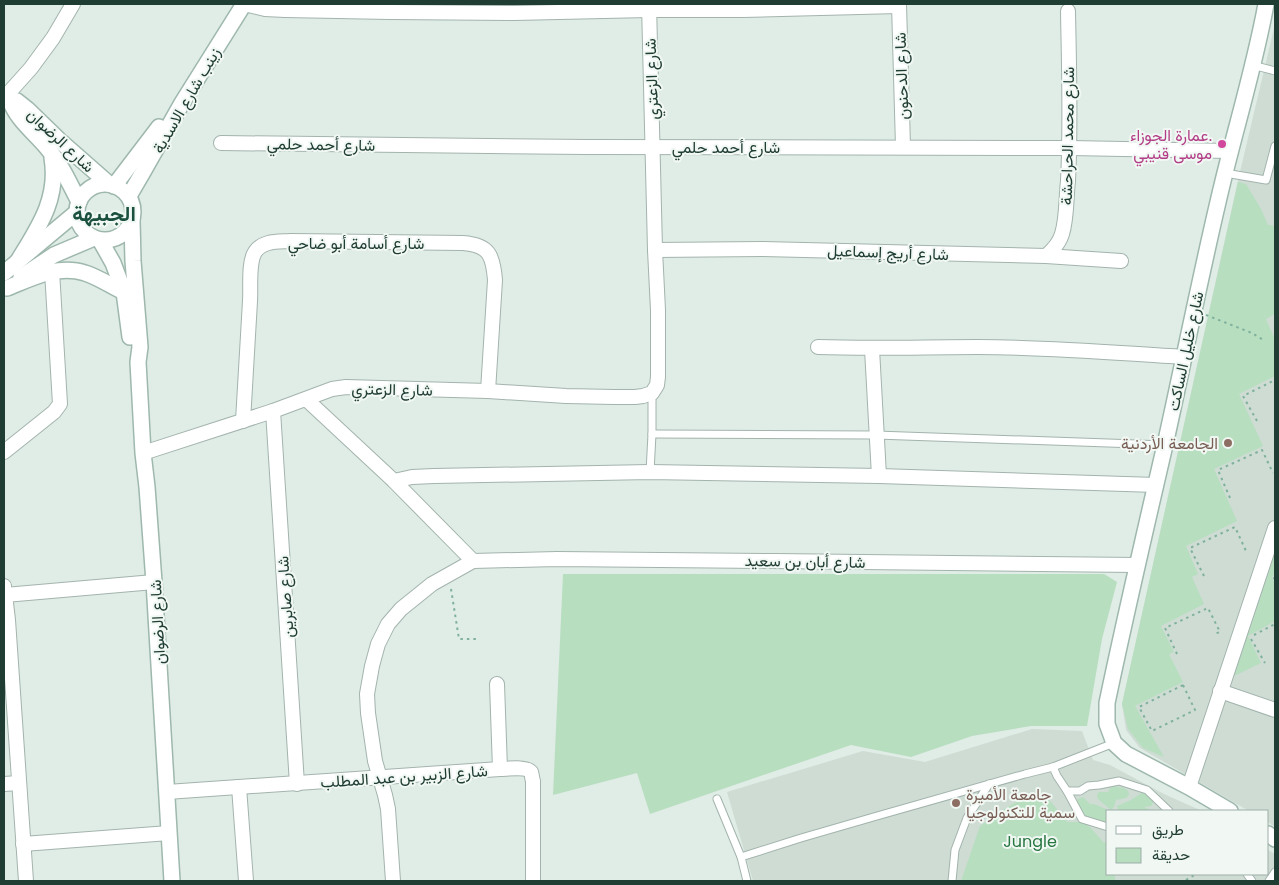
<svg xmlns="http://www.w3.org/2000/svg" width="1279" height="885" font-family="Poppins,Vazirmatn,sans-serif">
  <style>
    .built { fill: #cedcd4 }
    .green { fill: #b7debf }
    .lines { fill: none; stroke-linecap: round; stroke-linejoin: round }
    .lane-casing { stroke: #a3b4ad; stroke-width: 9 }
    .street-casing { stroke: #a3b4ad; stroke-width: 16 }
    .secondary-casing { stroke: #9eb8ad; stroke-width: 18 }
    .path { stroke: #7fb19d; stroke-width: 2; stroke-dasharray: 2.5 4; stroke-linecap: butt }
    .lane { stroke: #fff; stroke-width: 7 }
    .street { stroke: #fff; stroke-width: 14 }
    .secondary { stroke: #fff; stroke-width: 15 }
    .hotel-dot { fill: #d1479c; stroke: #f1f8f4; stroke-width: 2 }
    .education-dot { fill: #8d6e63; stroke: #f1f8f4; stroke-width: 2 }
    .labels { text-anchor: middle; stroke-width: 4; stroke-linejoin: round; paint-order: stroke }
    .street-label { font-size: 16px; fill: #203d33; stroke: #f1f8f4 }
    .hotel-label { font-size: 16px; fill: #b23c85; stroke: #f1f8f4; text-anchor: end }
    .education-label { font-size: 16px; fill: #785e54; stroke: #f1f8f4; text-anchor: end }
    .park-label { font-size: 16px; fill: #287640; stroke: #f1f8f4 }
    .district-label { font-size: 21px; font-weight: bold; fill: #1b503f; stroke: #f1f8f4 }
  </style>
  <rect width="100%" height="100%" fill="#e0ece6"/>
  <g class="built">
    <path d="M 1275,24 L 1275,827 L 1268,822 L 1268,811 L 1249,811 L 1140,748 L 1126,730 L 1122,704 L 1239,176 Z"/>
    <path d="M 1032,729 L 1082,731 L 1093,760 L 1110,765 L 1164,794 L 1202,811 L 1108,811 L 1108,874 L 1268,874 L 1268,850 L 1275,854 L 1275,881 L 753,881 L 727,792 L 863,751 L 925,762 Z"/>
  </g>
  <g class="green">
    <path d="M 1238,182 L 1246,184 L 1261,209 L 1268,225 L 1275,226 L 1275,314 L 1266,319 L 1275,340 L 1275,376 L 1239,394 L 1263,446 L 1214,469 L 1237,521 L 1186,546 L 1198,574 L 1192,577 L 1204,604 L 1161,626 L 1174,652 L 1169,654 L 1183,682 L 1135,706 L 1164,757 L 1143,748 L 1128,729 L 1122,704 Z"/>
    <path d="M 1275,553 L 1275,573 L 1272,577 L 1275,585 L 1275,621 L 1248,636 L 1261,663 L 1236,675 L 1234,675 Z"/>
    <path d="M 563,574 L 1104,574 L 1117,582 L 1102,639 L 1087,726 L 1031,726 L 972,736 L 911,757 L 851,745 L 650,814 L 637,773 L 553,795 Z"/>
    <path d="M 1114,786 C 1121,788 1129,787 1129,795 L 1126,798 L 1116,800 L 1114,807 L 1111,810 L 1098,799 L 1097,795 L 1099,792 L 1108,792 L 1110,788 Z"/>
    <path d="M 1032,792 L 1041,793 L 1052,803 L 1067,822 L 1083,822 L 1091,828 L 1104,843 L 1108,840 L 1108,874 L 1115,874 L 1115,879 L 1116,881 L 961,881 L 980,826 L 1003,810 Z"/>
    <path d="M 1143,792 L 1151,797 L 1154,801 L 1151,806 L 1144,807 L 1152,811 L 1119,811 L 1117,806 L 1131,800 Z"/>
    <path d="M 1083,797 L 1090,804 L 1094,804 L 1106,809 L 1107,821 L 1101,825 L 1090,824 L 1084,814 L 1076,810 L 1074,801 Z"/>
  </g>
  <g class="lines">
    <g class="lane-casing">
      <g id="lane">
        <path d="M 1252,65 L 1275,71"/>
        <path d="M 1225,173 L 1266,180 L 1275,146"/>
        <path d="M 652,434 L 876,435 L 1165,445"/>
        <path d="M 650,472 L 652,434 L 652,393"/>
        <path d="M 1053,767 L 1057,776 L 1067,791 L 1080,791 L 1088,786 L 1099,785 L 1119,781 L 1147,790 L 1169,811"/>
        <path d="M 1067,791 L 1082,819 L 1108,827"/>
        <path d="M 717,799 L 741,857 L 747,881"/>
        <path d="M 741,857 L 801,838 L 877,816 L 1025,774 L 1053,767 L 1114,743"/>
        <path d="M 1247,874 L 1252,881"/>
        <path d="M 952,881 L 955,850 L 967,818 L 989,784"/>
        <path d="M 1269,881 L 1275,872"/>
      </g>
    </g>
    <g class="street-casing">
      <g id="street">
        <path d="M 244,4 L 265,9 L 285,10 L 390,12 L 514,13 L 649,10 L 743,10 L 899,6"/>
        <path d="M 899,4 L 903,147"/>
        <path d="M 6,96 L 31,68 L 53,38 L 73,4"/>
        <path d="M 221,143 L 587,147 L 1070,148 L 1230,151"/>
        <path d="M 655,250 L 763,249 L 1046,256 L 1121,261"/>
        <path d="M 1046,256 C 1053,250 1059,244 1062,234 C 1067,218 1066,198 1068,181 C 1071,124 1069,68 1068,11"/>
        <path d="M 818,347 C 872,349 925,347 978,347 C 1047,347 1116,353 1184,357"/>
        <path d="M 872,349 L 879,476"/>
        <path d="M 307,400 L 394,481 L 473,561"/>
        <path d="M 273,411 L 297,784"/>
        <path d="M 243,421 C 245,381 248,341 250,301 C 251,288 248,263 255,252 C 263,240 279,242 291,241 L 463,243 C 489,245 493,255 495,280 L 488,391"/>
        <path d="M 4,452 L 54,412 L 60,404 L 52,271"/>
        <path d="M 143,453 L 273,411 L 332,389 L 346,387 L 488,391 L 566,396 L 614,397 L 635,397 L 643,396 L 652,393 L 657,385 L 658,377 L 658,310 L 655,250 L 649,4"/>
        <path d="M 394,481 L 412,477 L 434,476 L 650,472 L 879,476 L 1156,485"/>
        <path d="M 4,586 L 8,620 L 26,881"/>
        <path d="M 5,595 L 154,582"/>
        <path d="M 497,684 L 500,769"/>
        <path d="M 1220,691 L 1275,710"/>
        <path d="M 4,784 L 19,783"/>
        <path d="M 239,787 L 246,881"/>
        <path d="M 1189,787 L 1275,528"/>
        <path d="M 167,792 L 500,769 C 507,769 526,766 531,772 C 532,774 532,779 533,781 L 533,881"/>
        <path d="M 23,844 L 169,833"/>
        <path d="M 393,881 L 388,809 L 385,795 L 375,761 L 368,713 L 367,694 L 372,666 L 378,644 L 388,624 L 401,609 L 432,584 L 473,561 L 557,559 L 773,561 L 1137,565"/>
      </g>
    </g>
    <g class="secondary-casing">
      <g id="secondary">
        <path d="M 4,94 L 10,100 L 17,101 L 27,109 L 60,141 L 109,184"/>
        <path d="M 10,100 C 16,119 35,133 48,149 C 61,164 70,184 79,202"/>
        <circle cx="105" cy="212" r="28"/>
        <path d="M 114,186 L 159,127"/>
        <path d="M 129,196 L 143,172 L 182,103 L 244,4"/>
        <path d="M 132,221 L 133,261 L 140,347 L 138,362 L 143,453 L 147,487 L 154,582 L 172,881"/>
        <path d="M 100,240 L 113,263 L 124,292 L 130,337"/>
        <path d="M 18,261 C 38,228 59,199 52,158"/>
        <path d="M 4,273 L 77,212"/>
        <path d="M 21,277 L 54,255 L 94,238"/>
        <path d="M 7,288 C 32,278 58,264 85,273 C 98,277 111,286 124,292"/>
        <path d="M 1230,811 L 1189,787 L 1126,754 L 1114,743 L 1107,724 L 1107,703 C 1125,617 1145,531 1165,445 C 1183,364 1199,283 1218,202 C 1233,136 1254,70 1266,4"/>
        <path d="M 1268,834 L 1275,839"/>
      </g>
    </g>
    <g class="path">
      <path d="M 1206,315 L 1252,333 L 1265,341"/>
      <path d="M 1257,421 L 1243,396 L 1275,380"/>
      <path d="M 1230,498 L 1218,470 L 1262,450 L 1273,473"/>
      <path d="M 1204,576 L 1190,548 L 1235,527 L 1246,551"/>
      <path d="M 1275,578 L 1274,578 L 1275,580"/>
      <path d="M 451,589 L 459,639 L 479,639"/>
      <path d="M 1254,635 L 1275,624"/>
      <path d="M 1251,639 L 1265,663"/>
      <path d="M 1177,654 L 1165,628 L 1208,608 L 1220,632 L 1214,634"/>
      <path d="M 1183,685 L 1195,710 L 1152,731 L 1139,707 Z"/>
      <path d="M 1186,880 L 1196,874"/>
    </g>
    <use href="#lane" class="lane"/>
    <use href="#street" class="street"/>
    <use href="#secondary" class="secondary"/>
  </g>
  <circle class="hotel-dot" cx="1222" cy="144" r="5"/>
  <g class="education-dot">
    <circle cx="1228" cy="443" r="5"/>
    <circle cx="956" cy="803" r="5"/>
  </g>
  <g class="labels">
    <g class="street-label">
      <text transform="translate(901 76) rotate(-92)" y="6">شارع الدحنون</text>
      <text transform="translate(651 79) rotate(-92)" y="6">شارع الزعتري</text>
      <text transform="translate(186 100) rotate(-60)" y="6">زينب شارع الاسدية</text>
      <text transform="translate(1067 136) rotate(-89)" y="6">شارع محمد الحراحشة</text>
      <text transform="translate(61 140) rotate(43)" y="6">شارع الرضوان</text>
      <text transform="translate(321 144) rotate(1)" y="6">شارع أحمد حلمي</text>
      <text x="726" y="153">شارع أحمد حلمي</text>
      <text x="356" y="249">شارع أسامة أبو ضاحي</text>
      <text transform="translate(888 252) rotate(2)" y="6">شارع أريج إسماعيل</text>
      <text transform="translate(1185 351) rotate(-78)" y="6">شارع خليل الساكت</text>
      <text transform="translate(392 389) rotate(1)" y="6">شارع الزعتري</text>
      <text transform="translate(805 561) rotate(1)" y="6">شارع أبان بن سعيد</text>
      <text transform="translate(285 597) rotate(-94)" y="6">شارع صابرين</text>
      <text transform="translate(157 622) rotate(-93)" y="6">شارع الرضوان</text>
      <text transform="translate(404 776) rotate(-4)" y="6">شارع الزبير بن عبد المطلب</text>
    </g>
    <g class="hotel-label">
      <text x="1212" y="141">عمارة الجوزاء.<tspan x="1212" dy="18">موسى قنيبي</tspan></text>
    </g>
    <g class="education-label">
      <text x="1218" y="449">الجامعة الأردنية</text>
      <text x="966" y="800" text-anchor="start">جامعة الأميرة<tspan x="966" dy="18">سمية للتكنولوجيا</tspan></text>
    </g>
    <g class="park-label">
      <text x="1030" y="847">Jungle</text>
    </g>
    <g class="district-label">
      <text x="104" y="221">الجبيهة</text>
    </g>
  </g>
  <rect width="1279" height="885" fill="none" stroke="#203d33" stroke-width="10"/>
  <rect x="1106" y="810" width="162" height="65" fill="#f1f8f4" stroke="#9dada7"/>
  <rect x="1116" y="826" width="25" height="8" fill="#ffffff" stroke="#9dada7"/>
  <text x="1152" y="835" font-size="15" fill="#203d33">طريق</text>
  <rect x="1116" y="848" width="25" height="15" fill="#b7debf" stroke="#9dada7"/>
  <text x="1152" y="860" font-size="15" fill="#203d33">حديقة</text>
</svg>
